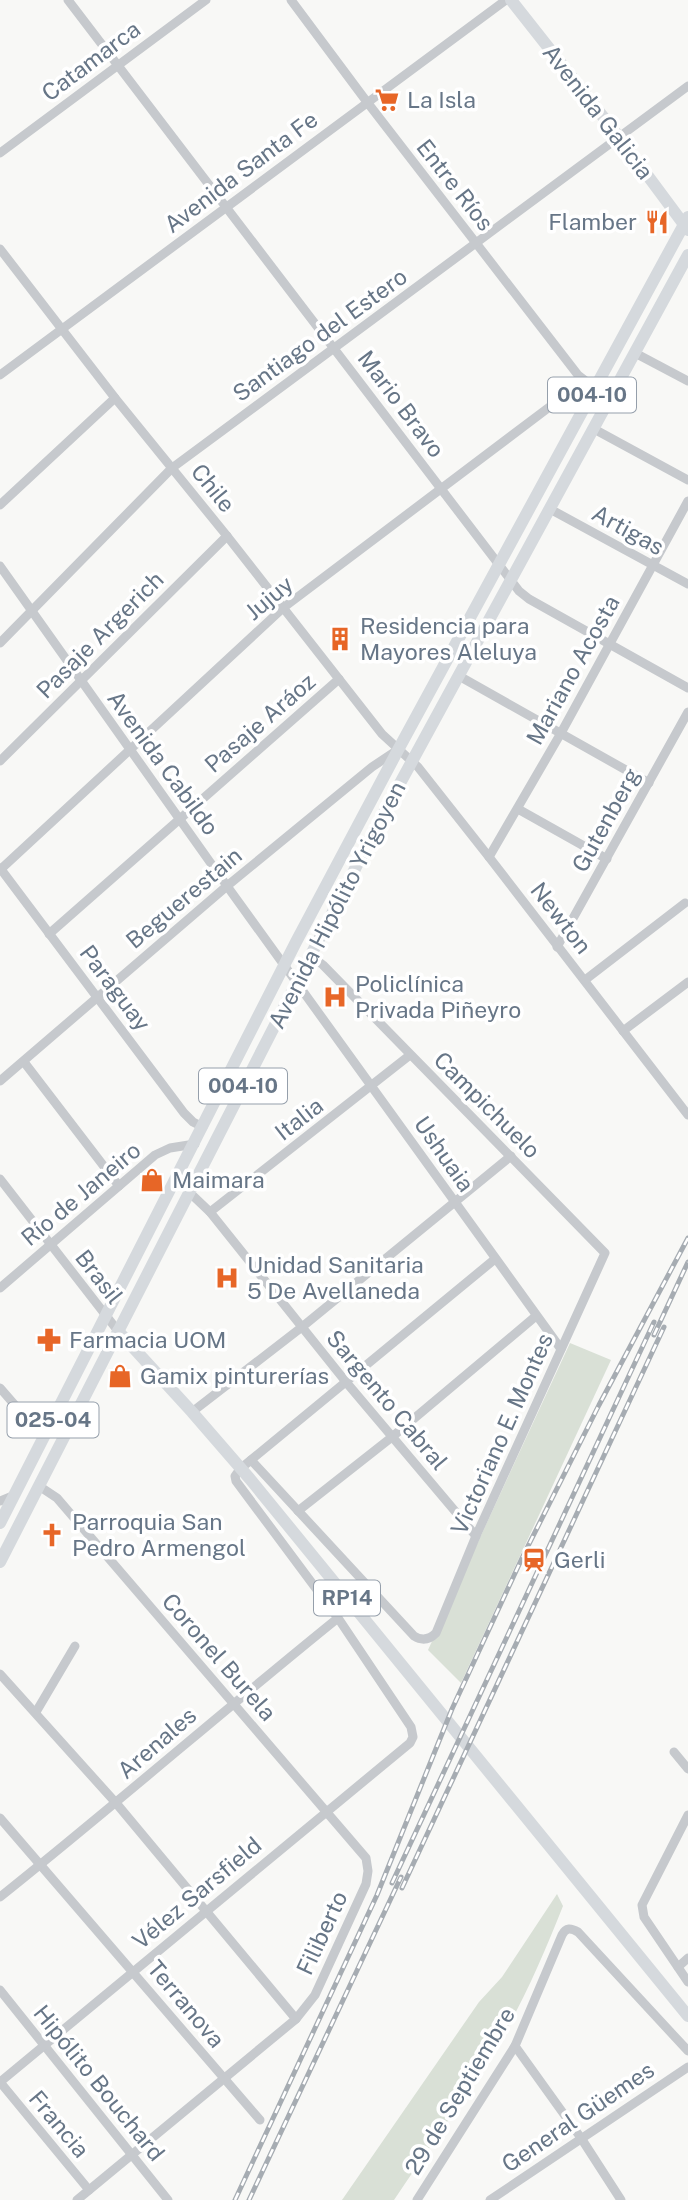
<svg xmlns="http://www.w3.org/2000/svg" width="688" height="2200" font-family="'Public Sans',sans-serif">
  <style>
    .green { fill: #d9e0d6 }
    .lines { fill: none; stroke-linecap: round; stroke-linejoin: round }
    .minor { stroke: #c6c9cd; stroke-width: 9 }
    .major { stroke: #d5d9dd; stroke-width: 12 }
    .rail-casing { stroke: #a6acb2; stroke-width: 5 }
    .rail { stroke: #fff; stroke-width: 2.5; stroke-dasharray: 8; stroke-linecap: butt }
    .labels { text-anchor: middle; stroke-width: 7; stroke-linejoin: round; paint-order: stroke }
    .shield { fill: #fff; stroke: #959fab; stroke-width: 2 }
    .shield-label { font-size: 21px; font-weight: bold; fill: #677687 }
    .street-label { font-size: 23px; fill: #677687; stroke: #fff }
    .poi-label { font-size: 23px; fill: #677687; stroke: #fff; text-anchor: start }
  </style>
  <rect width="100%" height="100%" fill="#f8f8f6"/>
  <g class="green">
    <path d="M 570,1343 L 611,1360 L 461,1683 L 428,1650 Z"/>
    <path d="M 557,1894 L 563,1906 C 544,1954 523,2003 496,2047 C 464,2099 428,2149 394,2200 L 342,2200 L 479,2002 L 502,1977 Z"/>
  </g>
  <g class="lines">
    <g class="minor">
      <path d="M 68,0 L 519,591 L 529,599 L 688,688"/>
      <path d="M 291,0 L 367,102 L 578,375 L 595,388"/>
      <path d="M 0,153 L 206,0"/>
      <path d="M 0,249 L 115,398 L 227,536 L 382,734 L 418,767 L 489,857 L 688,1115"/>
      <path d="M 635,353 L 688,381"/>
      <path d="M 0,375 L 506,0"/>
      <path d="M 594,429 L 688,480"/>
      <path d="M 0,505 L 115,398"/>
      <path d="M 550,509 L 688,584"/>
      <path d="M 0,566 L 227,886 L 561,1349"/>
      <path d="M 0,643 L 172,468 L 688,86"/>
      <path d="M 459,676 L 649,783"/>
      <path d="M 0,761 L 227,536"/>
      <path d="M 518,809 L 607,859"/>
      <path d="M 489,857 L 561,733 L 688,501"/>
      <path d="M 0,868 L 184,1113 L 193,1122 L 203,1127"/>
      <path d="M 0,870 L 283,608 L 564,396 L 576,396 L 587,403"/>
      <path d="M 49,934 L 339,679"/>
      <path d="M 557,947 L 688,712"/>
      <path d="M 585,980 L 685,903"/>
      <path d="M 623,1031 L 688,982"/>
      <path d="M 24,1062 L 119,1186"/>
      <path d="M 0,1081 L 227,886 L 372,767 L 396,751"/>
      <path d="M 0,1179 L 118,1331"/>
      <path d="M 189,1192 L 210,1212 L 346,1382 L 476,1536"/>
      <path d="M 210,1212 L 410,1055"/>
      <path d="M 0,1288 L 155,1155 L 170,1148 L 195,1144"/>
      <path d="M 0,1388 L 27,1419 L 47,1432"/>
      <path d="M 192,1412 L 302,1327 L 511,1156"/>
      <path d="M 251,1460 L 414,1636 C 422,1641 429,1640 436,1633 L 476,1536 L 605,1253 L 323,965 L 310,955"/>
      <path d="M 39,1486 L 57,1498 L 366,1858 L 368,1871 L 366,1884 L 315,1995 L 296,2019 L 77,2200"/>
      <path d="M 0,1501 L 15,1495"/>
      <path d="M 298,1511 L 392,1437 L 536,1316"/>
      <path d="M 0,1674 L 116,1803 L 296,2019"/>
      <path d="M 36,1712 L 75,1646"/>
      <path d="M 674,1752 L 688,1769"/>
      <path d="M 688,1815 L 642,1905 L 644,1917 L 688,1982"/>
      <path d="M 0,1818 L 260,2120"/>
      <path d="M 0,1897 C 114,1806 224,1710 338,1618"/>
      <path d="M 678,1967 L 688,1958"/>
      <path d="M 0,1990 L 168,2200"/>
      <path d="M 515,2046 L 581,2138 L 621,2200"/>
      <path d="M 0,2082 L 410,1743 L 413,1737 L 411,1727 L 338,1618 L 236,1481 L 235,1476 L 240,1469 L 495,1259"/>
      <path d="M 0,2082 L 89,2190"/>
      <path d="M 417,2200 L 515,2046 L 562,1935 C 566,1927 571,1928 578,1932 L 688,2051"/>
      <path d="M 490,2200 L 688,2067"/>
    </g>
    <g class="major">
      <path d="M 511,0 L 619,137 L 688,230"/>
      <path d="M 118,1331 L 192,1412 L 250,1479 L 688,2016"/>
      <path d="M 0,1523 L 296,942 L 398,750 L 688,217"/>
      <path d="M 0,1562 L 380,820 L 688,255"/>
    </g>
    <g class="rail-casing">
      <g id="rail">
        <path d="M 654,1335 L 688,1262"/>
        <path d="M 392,1883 L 654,1322"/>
        <path d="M 402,1888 L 664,1327"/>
        <path d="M 235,2200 L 377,1895 L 452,1709 L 523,1556 L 599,1405 L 688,1238"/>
        <path d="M 249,2200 L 401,1877"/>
      </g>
    </g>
    <use href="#rail" class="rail"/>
  </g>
  <defs>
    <g id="supermarket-bare" transform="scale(1.89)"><path d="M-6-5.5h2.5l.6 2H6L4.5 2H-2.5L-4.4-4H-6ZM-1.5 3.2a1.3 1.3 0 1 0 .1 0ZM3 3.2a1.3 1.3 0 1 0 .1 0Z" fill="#e76627" stroke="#fff" stroke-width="2.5" paint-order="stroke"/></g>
    <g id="restaurant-bare" transform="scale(1.89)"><path d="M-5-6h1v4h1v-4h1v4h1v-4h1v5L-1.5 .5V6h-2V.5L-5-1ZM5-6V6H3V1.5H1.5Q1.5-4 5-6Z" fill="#e76627" stroke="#fff" stroke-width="2.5" paint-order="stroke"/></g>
    <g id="building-bare" transform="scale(1.89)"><path d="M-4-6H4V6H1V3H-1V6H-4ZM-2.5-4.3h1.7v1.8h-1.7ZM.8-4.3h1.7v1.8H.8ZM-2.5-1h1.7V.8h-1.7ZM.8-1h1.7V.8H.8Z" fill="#e76627" stroke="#fff" stroke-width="2.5" paint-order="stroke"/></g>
    <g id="hospital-bare" transform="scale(1.89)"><path d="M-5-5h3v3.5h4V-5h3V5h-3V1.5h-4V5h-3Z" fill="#e76627" stroke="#fff" stroke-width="2.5" paint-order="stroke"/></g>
    <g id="shop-bare" transform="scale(1.89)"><path d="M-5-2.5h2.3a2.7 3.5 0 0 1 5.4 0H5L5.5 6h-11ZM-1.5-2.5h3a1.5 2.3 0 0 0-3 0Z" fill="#e76627" stroke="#fff" stroke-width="2.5" paint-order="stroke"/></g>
    <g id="pharmacy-bare" transform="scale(1.89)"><path d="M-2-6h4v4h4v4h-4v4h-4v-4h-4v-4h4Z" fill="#e76627" stroke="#fff" stroke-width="2.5" paint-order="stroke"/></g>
    <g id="church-bare" transform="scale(1.89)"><path d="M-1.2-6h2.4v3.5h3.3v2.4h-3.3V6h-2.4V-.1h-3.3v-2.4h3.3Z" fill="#e76627" stroke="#fff" stroke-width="2.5" paint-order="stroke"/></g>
    <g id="station-bare" transform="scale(1.89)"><path d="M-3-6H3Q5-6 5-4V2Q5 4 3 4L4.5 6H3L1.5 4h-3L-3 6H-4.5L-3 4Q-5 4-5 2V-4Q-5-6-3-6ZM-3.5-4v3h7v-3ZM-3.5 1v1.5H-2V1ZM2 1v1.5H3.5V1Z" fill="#e76627" stroke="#fff" stroke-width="2.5" paint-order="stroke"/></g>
  </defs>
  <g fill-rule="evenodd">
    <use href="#supermarket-bare" x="387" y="100"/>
    <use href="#restaurant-bare" x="657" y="222"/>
    <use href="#building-bare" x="340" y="639"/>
    <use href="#hospital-bare" x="335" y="997"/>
    <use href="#shop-bare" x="152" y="1180"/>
    <use href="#hospital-bare" x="227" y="1278"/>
    <use href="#pharmacy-bare" x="49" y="1340"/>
    <use href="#shop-bare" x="120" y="1376"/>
    <use href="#church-bare" x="52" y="1535"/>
    <use href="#station-bare" x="534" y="1560"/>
  </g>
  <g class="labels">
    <g class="shield">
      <rect x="548" y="377.5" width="88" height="35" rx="5"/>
      <rect x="199" y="1068.5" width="88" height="35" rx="5"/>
      <rect x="7.5" y="1402.5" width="91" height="35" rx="5"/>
      <rect x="314" y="1580.5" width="66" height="35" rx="5"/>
    </g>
    <g class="shield-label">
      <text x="592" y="402">004-10</text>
      <text x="243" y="1093">004-10</text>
      <text x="53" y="1427">025-04</text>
      <text x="347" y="1605">RP14</text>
    </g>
    <g class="street-label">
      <text transform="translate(91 61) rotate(-37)" y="8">Catamarca</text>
      <text transform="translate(598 112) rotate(52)" y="8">Avenida Galicia</text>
      <text transform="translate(241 172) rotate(-37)" y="8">Avenida Santa Fe</text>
      <text transform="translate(455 185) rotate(52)" y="8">Entre Ríos</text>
      <text transform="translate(320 335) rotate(-36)" y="8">Santiago del Estero</text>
      <text transform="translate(401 404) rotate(53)" y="8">Mario Bravo</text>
      <text transform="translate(213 488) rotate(51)" y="8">Chile</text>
      <text transform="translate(628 530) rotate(29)" y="8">Artigas</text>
      <text transform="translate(269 598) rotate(-40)" y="8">Jujuy</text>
      <text transform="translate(100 635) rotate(-45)" y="8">Pasaje Argerich</text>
      <text transform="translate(573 670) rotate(-61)" y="8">Mariano Acosta</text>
      <text transform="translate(260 723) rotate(-41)" y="8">Pasaje Aráoz</text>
      <text transform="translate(163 763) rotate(54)" y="8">Avenida Cabildo</text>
      <text transform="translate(606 820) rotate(-61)" y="8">Gutenberg</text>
      <text transform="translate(184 898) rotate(-40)" y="8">Beguerestain</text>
      <text transform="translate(337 905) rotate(-63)" y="8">Avenida Hipólito Yrigoyen</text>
      <text transform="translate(561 918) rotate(52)" y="8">Newton</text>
      <text transform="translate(115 988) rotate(53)" y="8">Paraguay</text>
      <text transform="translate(487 1105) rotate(45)" y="8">Campichuelo</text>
      <text transform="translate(299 1119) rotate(-38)" y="8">Italia</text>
      <text transform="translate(444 1154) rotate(55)" y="8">Ushuaia</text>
      <text transform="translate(81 1194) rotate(-40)" y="8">Río de Janeiro</text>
      <text transform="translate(99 1277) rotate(52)" y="8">Brasil</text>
      <text transform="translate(387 1400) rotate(50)" y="8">Sargento Cabral</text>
      <text transform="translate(502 1434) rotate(-66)" y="8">Victoriano E. Montes</text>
      <text transform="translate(219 1657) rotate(49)" y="8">Coronel Burela</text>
      <text transform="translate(157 1743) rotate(-41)" y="8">Arenales</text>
      <text transform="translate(197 1893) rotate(-40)" y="8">Vélez Sarsfield</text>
      <text transform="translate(322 1933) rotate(-65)" y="8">Filiberto</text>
      <text transform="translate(186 2004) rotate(50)" y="8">Terranova</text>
      <text transform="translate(99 2083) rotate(51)" y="8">Hipólito Bouchard</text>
      <text transform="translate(460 2091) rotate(-59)" y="8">29 de Septiembre</text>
      <text transform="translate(578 2117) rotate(-34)" y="8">General Güemes</text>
      <text transform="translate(59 2124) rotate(50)" y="8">Francia</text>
    </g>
    <g class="poi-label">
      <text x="407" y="108">La Isla</text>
      <text x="637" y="230" text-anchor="end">Flamber</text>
      <text x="360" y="634">Residencia para<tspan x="360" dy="26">Mayores Aleluya</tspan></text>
      <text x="355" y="992">Policlínica<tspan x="355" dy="26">Privada Piñeyro</tspan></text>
      <text x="172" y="1188">Maimara</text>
      <text x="247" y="1273">Unidad Sanitaria<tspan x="247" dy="26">5 De Avellaneda</tspan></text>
      <text x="69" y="1348">Farmacia UOM</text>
      <text x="140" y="1384">Gamix pinturerías</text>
      <text x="72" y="1530">Parroquia San<tspan x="72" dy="26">Pedro Armengol</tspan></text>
      <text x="554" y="1568">Gerli</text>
    </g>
  </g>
</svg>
